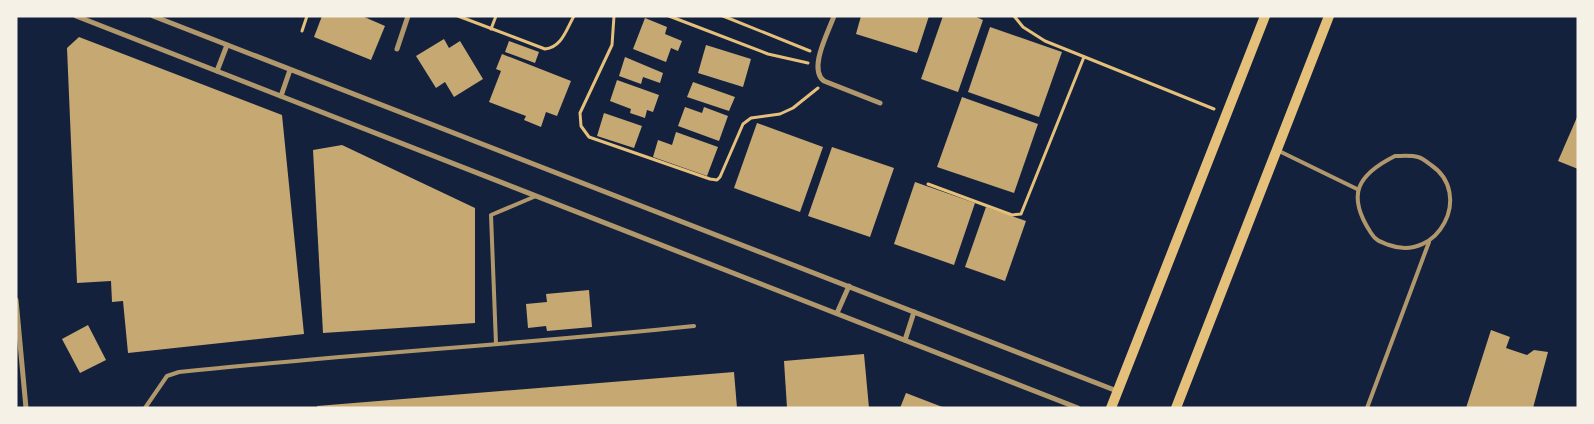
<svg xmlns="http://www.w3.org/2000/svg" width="1594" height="424" font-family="Roboto,sans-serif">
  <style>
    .building { fill: #c6a872 }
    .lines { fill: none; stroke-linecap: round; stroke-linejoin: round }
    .path { stroke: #e5c07b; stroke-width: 3 }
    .service { stroke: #b1986c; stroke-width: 4 }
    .minor { stroke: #b1986c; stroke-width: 5 }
    .secondary { stroke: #e5c07b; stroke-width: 10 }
  </style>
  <rect width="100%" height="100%" fill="#14213d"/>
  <g class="building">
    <path d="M 322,16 L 362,16 L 385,26 L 371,60 L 314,37 Z"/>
    <path d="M 861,16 L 929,16 L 917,53 L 856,34 Z"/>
    <path d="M 943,16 L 974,16 L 983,20 L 958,92 L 921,79 Z"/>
    <path d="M 645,18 L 667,27 L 665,34 L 682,41 L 678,51 L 671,48 L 666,62 L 633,49 Z"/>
    <path d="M 990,27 L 1062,52 L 1039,117 L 968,92 Z"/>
    <path d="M 79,37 L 282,115 L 304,334 L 128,353 L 123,301 L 112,302 L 111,281 L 77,283 L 67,48 Z"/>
    <path d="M 444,39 L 449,48 L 460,41 L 483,79 L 454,97 L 445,82 L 436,88 L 416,56 Z"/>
    <path d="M 509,41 L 539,52 L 535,63 L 505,52 Z"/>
    <path d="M 706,45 L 751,59 L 743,87 L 698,73 Z"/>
    <path d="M 502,54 L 571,81 L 557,116 L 546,112 L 541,127 L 524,120 L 526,116 L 489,102 L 501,71 L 496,69 Z"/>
    <path d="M 625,57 L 663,73 L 660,83 L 643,77 L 641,84 L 619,76 Z"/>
    <path d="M 617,80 L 659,95 L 653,112 L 647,110 L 645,118 L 630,113 L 631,109 L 610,101 Z"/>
    <path d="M 693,82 L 735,97 L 729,111 L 687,97 Z"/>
    <path d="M 962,97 L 1038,124 L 1014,193 L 937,167 Z"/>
    <path d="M 685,107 L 702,113 L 704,107 L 728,116 L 719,141 L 678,126 Z"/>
    <path d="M 604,113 L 642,126 L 634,148 L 597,136 Z"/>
    <path d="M 1578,115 L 1578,169 L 1558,161 Z"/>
    <path d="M 757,123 L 823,147 L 800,212 L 734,188 Z"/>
    <path d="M 676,132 L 718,147 L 707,176 L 653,157 L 658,140 L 672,145 Z"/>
    <path d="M 342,145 L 475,208 L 475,323 L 323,333 L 313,150 Z"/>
    <path d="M 832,147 L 894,168 L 870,237 L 808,216 Z"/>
    <path d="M 915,182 L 975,203 L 954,265 L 894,244 Z"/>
    <path d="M 986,207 L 1026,221 L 1005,281 L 965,267 Z"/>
    <path d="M 589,290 L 592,327 L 547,331 L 546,326 L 528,328 L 526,304 L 547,302 L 546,294 Z"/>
    <path d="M 88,325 L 106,360 L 80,373 L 62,339 Z"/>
    <path d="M 1491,330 L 1510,337 L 1506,348 L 1527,355 L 1534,350 L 1548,352 L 1533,408 L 1466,408 Z"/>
    <path d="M 864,354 L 869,408 L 787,408 L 784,361 Z"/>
    <path d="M 734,372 L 737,408 L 317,408 L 317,406 Z"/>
    <path d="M 906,393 L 945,408 L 900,408 Z"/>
  </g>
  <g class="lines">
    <g class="path">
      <path d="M 458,16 L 545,49 C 562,47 566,30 574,16"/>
      <path d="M 614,16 L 612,45 L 580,113 L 581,126 L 589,137 L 710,179 L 717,180 L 720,177 L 743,124 L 751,118 L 780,114 L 793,108 L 818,88"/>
      <path d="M 669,16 L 768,54 L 808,63"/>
      <path d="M 723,16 L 810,51"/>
      <path d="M 1014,16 L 1023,27 L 1045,41 L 1214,109"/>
      <path d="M 491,29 L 496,16"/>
      <path d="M 302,31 L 307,16"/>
      <path d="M 928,184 L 1012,215 L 1021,214 L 1084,57"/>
    </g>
    <g class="service">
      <path d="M 1277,150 L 1357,189"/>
      <path d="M 1395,156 C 1402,156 1411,155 1418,157 C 1422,158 1427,162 1431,165 C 1474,194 1438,263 1389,245 C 1381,242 1376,241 1371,233 C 1346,195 1357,175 1395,156 Z"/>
      <path d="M 496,344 L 491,215 L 536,196"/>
      <path d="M 145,408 L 167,376 L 179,372 C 351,354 522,344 694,326"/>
      <path d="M 1367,408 L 1429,242"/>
    </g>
    <g class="minor">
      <path d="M 76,16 L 1078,408"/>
      <path d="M 153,16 L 1117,391"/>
      <path d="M 834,16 C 828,33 808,69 824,81 L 880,103"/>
      <path d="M 397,49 L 408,16"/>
      <path d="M 217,71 L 227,45"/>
      <path d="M 281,96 L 290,70"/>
      <path d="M 16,300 L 26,408"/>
      <path d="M 837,313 L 849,286"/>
      <path d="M 905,340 L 914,312"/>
    </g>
    <g class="secondary">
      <path d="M 1111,408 L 1265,16"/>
      <path d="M 1176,408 L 1329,16"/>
    </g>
  </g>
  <rect width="1594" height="424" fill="none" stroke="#f6f1e7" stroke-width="35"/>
</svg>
